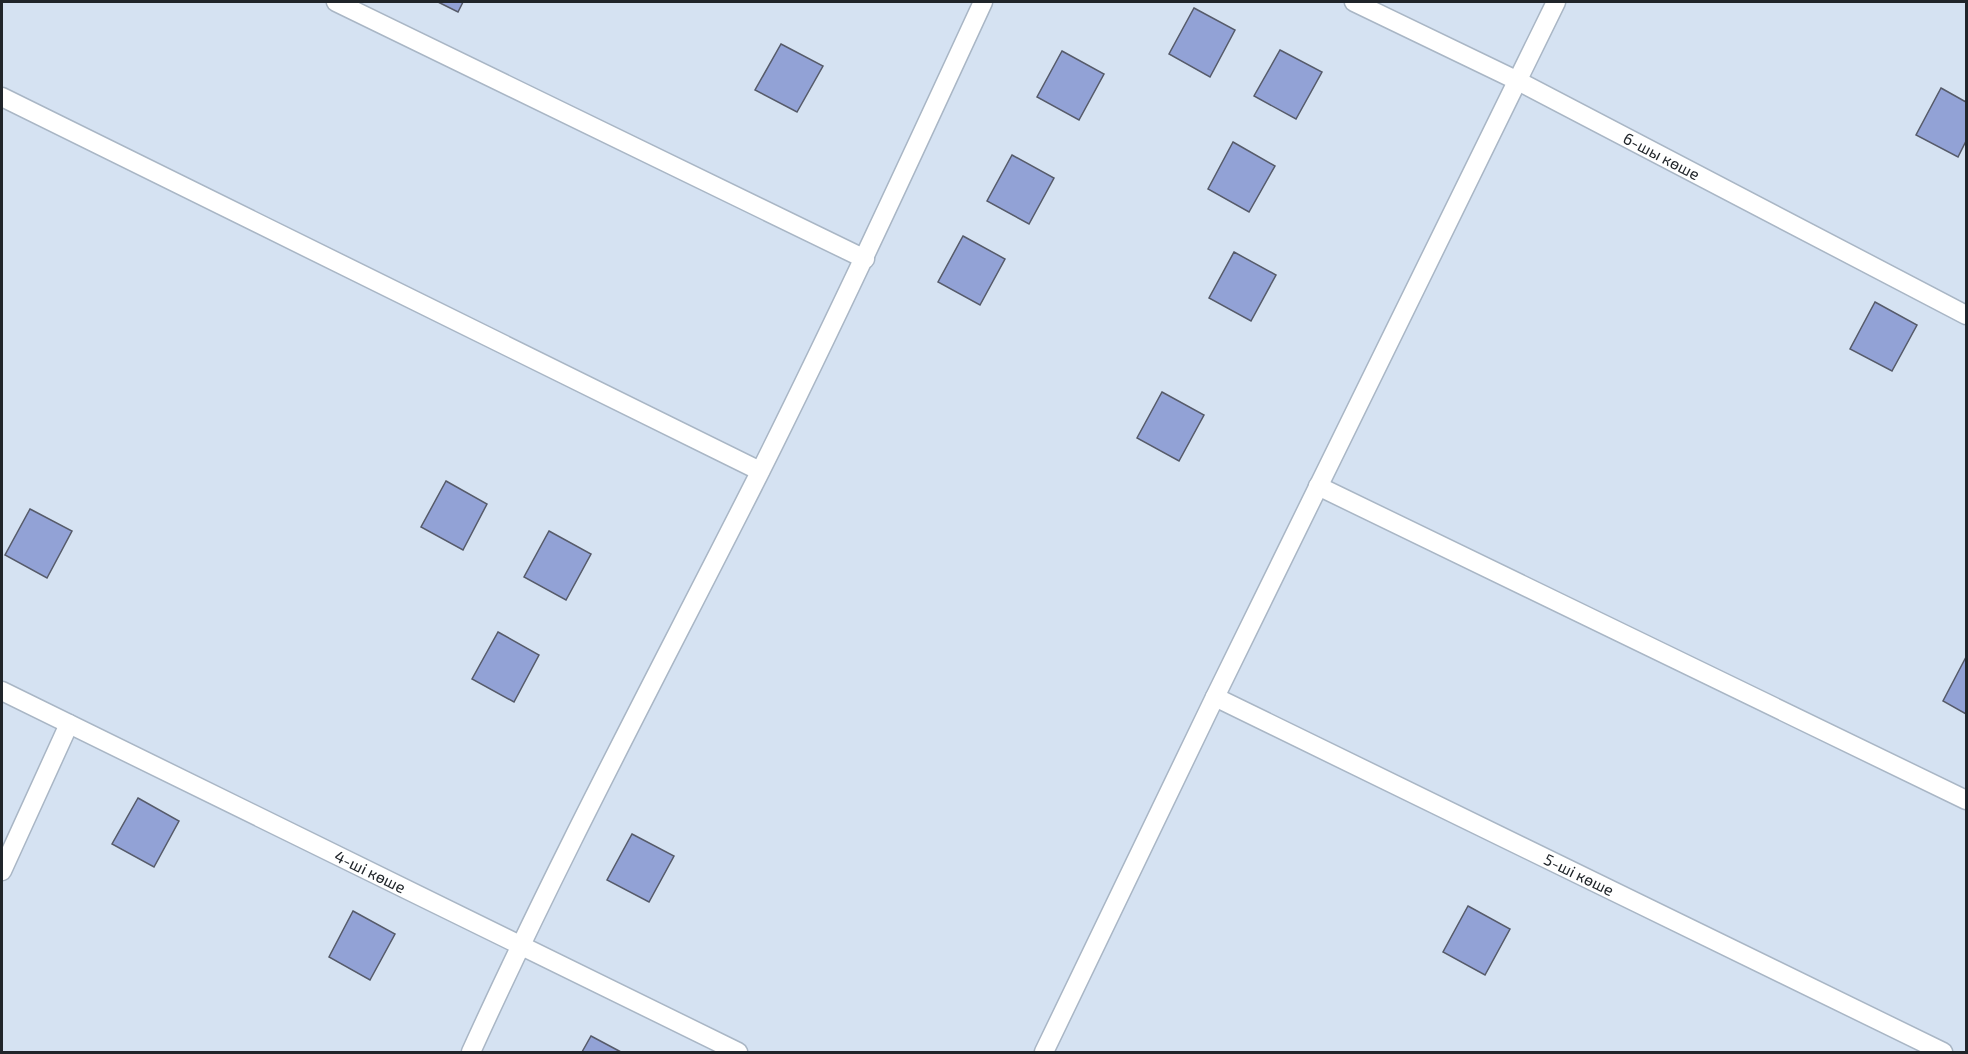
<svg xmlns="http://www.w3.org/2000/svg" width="1968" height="1054" font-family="'Exo 2',sans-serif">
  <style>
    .building { fill: #92a2d6; stroke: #565b6a; stroke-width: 1.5 }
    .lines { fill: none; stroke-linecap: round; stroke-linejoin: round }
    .service-casing { stroke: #a9b6c5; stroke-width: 21 }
    .service { stroke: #fff; stroke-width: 18 }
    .labels { text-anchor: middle; stroke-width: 4.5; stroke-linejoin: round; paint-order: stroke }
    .street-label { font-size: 16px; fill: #20252a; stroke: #fff }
  </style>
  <rect width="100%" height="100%" fill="#d5e2f2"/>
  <g class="building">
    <path d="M 438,2 L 463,2 L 458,12 Z"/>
    <path d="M 1194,8 L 1235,30 L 1210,77 L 1169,54 Z"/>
    <path d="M 781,44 L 823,66 L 797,112 L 755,90 Z"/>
    <path d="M 1280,50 L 1322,72 L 1296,119 L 1254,96 Z"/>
    <path d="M 1062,51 L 1104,74 L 1079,120 L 1037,97 Z"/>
    <path d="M 1941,88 L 1966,102 L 1966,141 L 1958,157 L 1916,135 Z"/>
    <path d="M 1233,142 L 1275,166 L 1249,212 L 1208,189 Z"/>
    <path d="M 1012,155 L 1054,178 L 1029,224 L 987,201 Z"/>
    <path d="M 963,236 L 1005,259 L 980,305 L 938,282 Z"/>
    <path d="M 1234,252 L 1276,275 L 1251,321 L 1209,298 Z"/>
    <path d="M 1875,302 L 1917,325 L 1892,371 L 1850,349 Z"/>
    <path d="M 1162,392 L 1204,415 L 1179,461 L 1137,438 Z"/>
    <path d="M 446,481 L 487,504 L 463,550 L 421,527 Z"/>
    <path d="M 30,509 L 72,531 L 47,578 L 5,555 Z"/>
    <path d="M 549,531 L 591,554 L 566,600 L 524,577 Z"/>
    <path d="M 498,632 L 539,655 L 514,702 L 472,679 Z"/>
    <path d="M 1966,657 L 1966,714 L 1943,701 Z"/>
    <path d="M 138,798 L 179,821 L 154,867 L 112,844 Z"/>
    <path d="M 632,834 L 674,856 L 649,902 L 607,880 Z"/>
    <path d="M 1468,906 L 1510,929 L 1485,975 L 1443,952 Z"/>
    <path d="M 353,911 L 395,934 L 370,980 L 329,957 Z"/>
    <path d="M 591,1036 L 621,1052 L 582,1052 Z"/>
  </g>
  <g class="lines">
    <g class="service-casing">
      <g id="service">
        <path d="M 336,2 L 865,259"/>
        <path id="s1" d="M 1354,2 L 1518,81 L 1966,315"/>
        <path d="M 2,97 L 760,471"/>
        <path d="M 1318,486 L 1966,800"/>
        <path id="s2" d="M 2,691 L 738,1052"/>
        <path id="s3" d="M 1215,697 L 1943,1052"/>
        <path d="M 2,871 L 69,724"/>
        <path d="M 471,1052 C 560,856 662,666 759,474 C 837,318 910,160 983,2"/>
        <path d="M 1044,1052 L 1215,697 L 1556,2"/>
      </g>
    </g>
    <use href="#service" class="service"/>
  </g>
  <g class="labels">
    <g class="street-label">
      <text dy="6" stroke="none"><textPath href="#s1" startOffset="344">6-шы көше</textPath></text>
      <text dy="6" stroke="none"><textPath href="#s2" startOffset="410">4-ші көше</textPath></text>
      <text dy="6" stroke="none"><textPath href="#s3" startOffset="405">5-ші көше</textPath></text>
    </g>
  </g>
  <rect width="1968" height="1054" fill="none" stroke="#20252a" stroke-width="6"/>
</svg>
